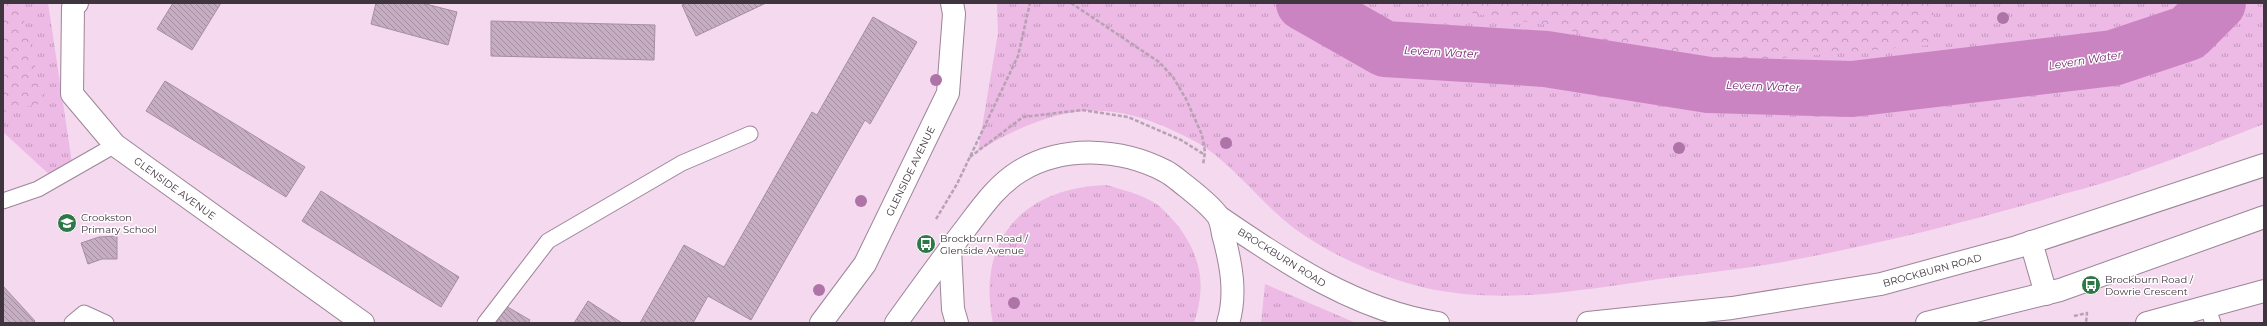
<svg xmlns="http://www.w3.org/2000/svg" width="2267" height="326" font-family="Montserrat,sans-serif">
  <style>
    .grass { fill: url(#grass-tufts) }
    .forest { fill: url(#forest-crowns) }
    .lines { fill: none; stroke-linecap: round; stroke-linejoin: round }
    .river { stroke: #cb84c2; stroke-width: 56 }
    .building { fill: url(#building-back-hatch); stroke: #a78ea3 }
    .service-casing { stroke: #9d8599; stroke-width: 17 }
    .minor-casing { stroke: #9d8599; stroke-width: 24 }
    .tertiary-casing { stroke: #9d8599; stroke-width: 24 }
    .path { stroke: #b7a2b4; stroke-width: 2.5; stroke-dasharray: 4 2; stroke-linecap: butt }
    .service { stroke: #fff; stroke-width: 15 }
    .minor { stroke: #fff; stroke-width: 22 }
    .tertiary { stroke: #fff; stroke-width: 22 }
    .tree { fill: #ae74a8 }
    .labels { text-anchor: middle; stroke-width: 3; stroke-linejoin: round; paint-order: stroke }
    .street-label { font-size: 10px; fill: #3f353e; stroke: #fff }
    .poi-label { font-size: 10px; fill: #3f353e; stroke: #fff; text-anchor: start }
    .water-label { font-size: 11px; font-style: italic; fill: #711d6a; stroke: #fff }
  </style>
  <defs>
    <pattern id="grass-tufts" width="24" height="20" patternUnits="userSpaceOnUse"><rect width="24" height="20" fill="#edb9e5"/><path d="M3 7l-1-3M5 7V3M7 7l1-3M15 17l-1-3M17 17v-4M19 17l1-3" fill="none" stroke="#c197bb"/></pattern>
    <pattern id="forest-crowns" width="20" height="18" patternUnits="userSpaceOnUse"><rect width="20" height="18" fill="#edb9e5"/><path d="M2 6a3 3 0 1 1 6 0M12 15a3 3 0 1 1 6 0" fill="none" stroke="#c197bb"/></pattern>
    <pattern id="building-back-hatch" width="6" height="6" patternUnits="userSpaceOnUse"><rect width="6" height="6" fill="#c6adc2"/><path d="M-1 5l2 2M0 0l6 6M5-1l2 2" fill="none" stroke="#a28e9f"/></pattern>
  </defs>
  <rect width="100%" height="100%" fill="#f4d9ef"/>
  <g class="grass">
    <path d="M 3,3 L 48,3 L 72,163 L 51,176 L 3,132 Z"/>
    <path d="M 997,3 L 2264,3 L 2264,124 C 2217,142 2170,161 2122,177 C 2096,186 2069,192 2043,200 C 1959,224 1874,245 1788,261 C 1746,269 1702,273 1659,279 C 1581,290 1505,305 1426,288 C 1380,277 1333,256 1295,229 C 1266,207 1243,177 1214,154 C 1202,144 1187,137 1172,130 C 1099,95 1045,111 978,151 L 998,33 Z"/>
    <path d="M 1106,185 C 1123,190 1142,194 1158,205 C 1165,211 1173,220 1179,227 C 1202,259 1206,286 1194,323 L 993,323 C 976,240 1023,188 1106,185 Z"/>
    <path d="M 1265,284 L 1356,323 L 1261,323 Z"/>
  </g>
  <g class="forest">
    <path d="M 3,3 L 20,3 L 44,103 L 3,112 Z"/>
    <path d="M 1407,3 L 1934,3 L 1930,45 L 1677,67 L 1560,27 Z"/>
  </g>
  <g class="lines">
    <path class="river" d="M 1304,3 L 1385,49 L 1546,59 L 1709,85 L 1852,89 L 2113,58 L 2188,33 L 2218,3"/>
  </g>
  <g class="building">
    <path d="M 173,3 L 221,3 L 192,50 L 157,29 Z"/>
    <path d="M 376,3 L 422,3 L 457,12 L 448,45 L 371,24 Z"/>
    <path d="M 687,3 L 766,3 L 696,36 L 682,5 Z"/>
    <path d="M 873,17 L 917,42 L 870,124 L 865,120 L 751,320 L 708,296 L 693,323 L 640,323 L 684,245 L 724,267 L 812,112 L 817,115 Z"/>
    <path d="M 491,21 L 655,25 L 654,60 L 491,56 Z"/>
    <path d="M 165,81 L 305,167 L 286,197 L 146,111 Z"/>
    <path d="M 321,191 L 459,277 L 441,307 L 302,221 Z"/>
    <path d="M 117,236 L 117,259 L 102,259 L 88,264 L 81,243 L 99,237 Z"/>
    <path d="M 3,286 L 35,321 L 33,323 L 3,323 Z"/>
    <path d="M 588,301 L 622,323 L 574,323 Z"/>
    <path d="M 504,305 L 530,320 L 528,323 L 494,323 Z"/>
  </g>
  <g class="lines">
    <g class="service-casing">
      <g id="service">
        <path d="M 3,201 L 38,189 L 115,145"/>
        <path d="M 2207,306 L 2213,323"/>
        <path d="M 72,323 L 84,313 L 106,323"/>
        <path d="M 485,323 L 548,241 L 682,163 L 750,134"/>
      </g>
    </g>
    <g class="minor-casing">
      <g id="minor">
        <path d="M 77,3 L 73,7 L 72,94 L 115,145 L 363,323"/>
        <path d="M 821,323 L 865,264 L 948,93 L 954,14 L 952,3"/>
        <path d="M 2147,323 L 2264,291"/>
      </g>
    </g>
    <g class="tertiary-casing">
      <g id="tertiary">
        <path d="M 1219,217 C 1286,263 1356,310 1438,323"/>
        <path d="M 2031,242 L 2046,294"/>
        <path d="M 950,249 L 953,309 L 957,323"/>
        <path d="M 896,323 C 919,291 942,259 966,228 C 982,207 997,185 1020,171 C 1063,145 1121,148 1165,171 C 1173,175 1180,182 1187,187 C 1198,196 1210,205 1218,216 C 1221,221 1222,228 1223,234 C 1231,263 1237,294 1228,323"/>
        <path d="M 1588,323 L 1732,308 L 1881,284 L 2017,247 L 2264,165"/>
        <path d="M 1927,323 L 2060,290 L 2264,217"/>
      </g>
    </g>
    <g class="path">
      <path d="M 1071,3 L 1159,62 L 1173,77 L 1186,99 L 1202,135 L 1205,152 L 1203,165"/>
      <path d="M 970,157 L 1023,117 L 1082,110 L 1128,117 L 1181,140 L 1205,155"/>
      <path d="M 936,219 L 957,184 L 1018,56 L 1030,3"/>
      <path d="M 2074,316 L 2087,313 L 2086,323"/>
    </g>
    <use href="#service" class="service"/>
    <use href="#minor" class="minor"/>
    <use href="#tertiary" class="tertiary"/>
  </g>
  <g class="tree">
    <circle cx="2003" cy="18" r="6"/>
    <circle cx="936" cy="80" r="6"/>
    <circle cx="1226" cy="143" r="6"/>
    <circle cx="1679" cy="148" r="6"/>
    <circle cx="861" cy="201" r="6"/>
    <circle cx="819" cy="290" r="6"/>
    <circle cx="1014" cy="303" r="6"/>
  </g>
  <defs>
    <g id="school-disc" transform="scale(1)"><circle r="9.5" fill="#2d7846" stroke="#fff"/><path d="M0-5L7-2L0 1L-7-2ZM-4 1L0 2.5L4 1V4Q0 6-4 4Z" fill="#fff"/></g>
    <g id="bus-disc" transform="scale(1)"><circle r="9.5" fill="#2d7846" stroke="#fff"/><path d="M-5-6H5V4H4V6H2V4H-2V6H-4V4H-5ZM-3.5-4V0h7V-4ZM-3.5 1.2v1.5H-2V1.2ZM2 1.2v1.5H3.5V1.2Z" fill="#fff"/></g>
  </defs>
  <g fill-rule="evenodd">
    <use href="#school-disc" x="67" y="223"/>
    <use href="#bus-disc" x="926" y="244"/>
    <use href="#bus-disc" x="2091" y="285"/>
  </g>
  <g class="labels">
    <g class="street-label">
      <text transform="translate(910 171) rotate(-64)" y="4">GLENSIDE AVENUE</text>
      <text transform="translate(175 188) rotate(36)" y="4">GLENSIDE AVENUE</text>
      <text transform="translate(1282 257) rotate(32)" y="4">BROCKBURN ROAD</text>
      <text transform="translate(1932 270) rotate(-15)" y="4">BROCKBURN ROAD</text>
    </g>
    <g class="poi-label">
      <text x="81" y="221">Crookston<tspan x="81" dy="12">Primary School</tspan></text>
      <text x="940" y="242">Brockburn Road /<tspan x="940" dy="12">Glenside Avenue</tspan></text>
      <text x="2105" y="283">Brockburn Road /<tspan x="2105" dy="12">Dowrie Crescent</tspan></text>
    </g>
    <g class="water-label">
      <text transform="translate(1441 52) rotate(3)" y="4">Levern Water</text>
      <text transform="translate(2085 60) rotate(-9)" y="4">Levern Water</text>
      <text transform="translate(1763 86) rotate(2)" y="4">Levern Water</text>
    </g>
  </g>
  <rect width="2267" height="326" fill="none" stroke="#3f353e" stroke-width="8"/>
</svg>
